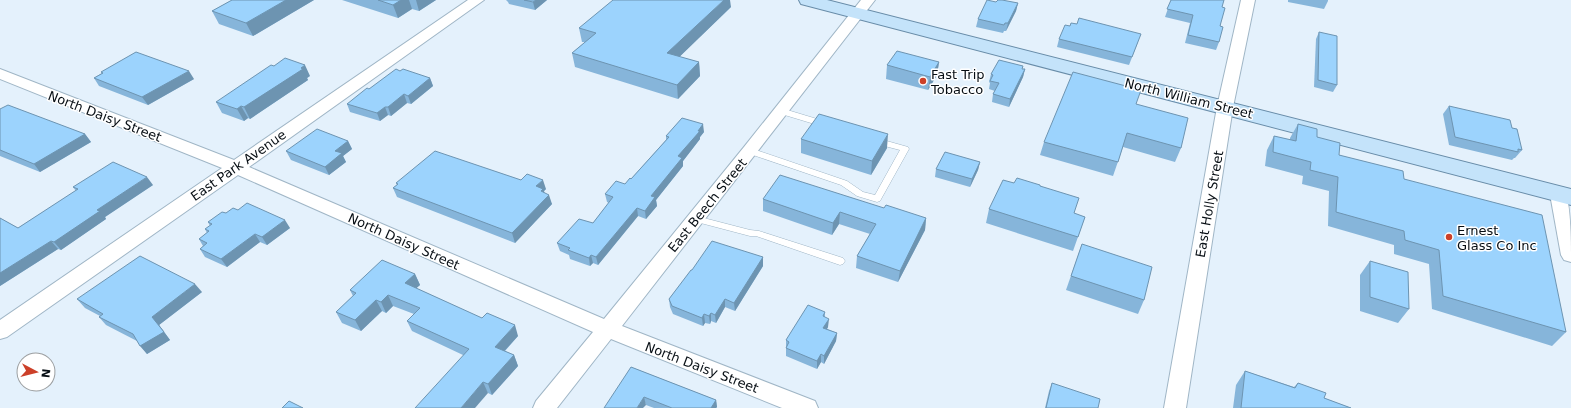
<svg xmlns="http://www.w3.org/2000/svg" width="1571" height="408" font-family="'DejaVu Sans',sans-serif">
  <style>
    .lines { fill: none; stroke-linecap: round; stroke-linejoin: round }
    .lane-casing { stroke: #a0b6c6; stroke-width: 1 }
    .street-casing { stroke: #a0b6c6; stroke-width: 2 }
    .primary-casing { stroke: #688ca8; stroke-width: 2 }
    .lane { fill: #fff; fill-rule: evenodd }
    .street { fill: #fff; fill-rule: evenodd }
    .primary { fill: #c4e3fa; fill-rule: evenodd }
    .wall { fill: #86b5da }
    .shaded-wall { fill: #6d94b1 }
    .building { fill: #9cd3fd; stroke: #6d94b1 }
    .poi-dot { fill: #cc4029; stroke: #fff; stroke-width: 1.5 }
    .labels { text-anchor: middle; stroke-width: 3; stroke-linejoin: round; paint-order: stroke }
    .poi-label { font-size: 13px; fill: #070e14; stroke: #fff; text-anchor: start }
    .street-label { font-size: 13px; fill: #070e14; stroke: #fff }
  </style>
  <rect width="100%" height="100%" fill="#e4f1fc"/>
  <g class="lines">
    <g class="lane-casing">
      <g id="lane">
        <path d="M 778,109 L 784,109 L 827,122 L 828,124 L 824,127 L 821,126 L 778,113 L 777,111 Z"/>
        <path d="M 876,138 L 908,147 L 909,149 L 880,201 L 877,202 L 857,196 L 841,185 L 747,153 L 746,151 L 750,148 L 753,149 L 847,181 L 863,192 L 875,195 L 900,150 L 873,143 L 872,141 Z"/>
        <path d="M 696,216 L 750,230 L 759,231 L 843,258 L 845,261 L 843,264 L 840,265 L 756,236 L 750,236 L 693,221 L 691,219 L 693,217 Z"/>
      </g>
    </g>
    <g class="street-casing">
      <g id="street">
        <path d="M 468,0 L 484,0 L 249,167 L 604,319 L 744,147 L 861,0 L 875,0 L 622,326 L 815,401 L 818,408 L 782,408 L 611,339 L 557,408 L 533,408 L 536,401 L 593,332 L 238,175 L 7,337 L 0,339 L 0,320 L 222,168 L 0,79 L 0,69 L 234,160 Z"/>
        <path d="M 1241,0 L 1255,0 L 1233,107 L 1186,408 L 1164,408 L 1217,107 Z"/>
        <path d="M 1559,188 L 1565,190 C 1571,207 1571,242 1571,262 L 1564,260 L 1561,255 L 1550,194 L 1553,190 Z"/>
      </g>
    </g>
    <g class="primary-casing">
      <path id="primary" d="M 799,0 L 827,0 L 1571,189 L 1571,205 L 801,4 Z"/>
    </g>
    <use href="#lane" class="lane"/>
    <use href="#street" class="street"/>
    <use href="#primary" class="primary"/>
  </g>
  <g class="wall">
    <path d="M 232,0 L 314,0 L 253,36 L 219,24 L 212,11 Z"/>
    <path d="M 342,0 L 436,0 L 419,11 L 412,9 L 398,18 Z"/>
    <path d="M 506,0 L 547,0 L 535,10 L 509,4 L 508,2 Z"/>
    <path d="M 1171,0 L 1222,7 L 1219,42 L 1216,50 L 1185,43 L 1190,23 L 1165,17 Z"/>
    <path d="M 1288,0 L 1328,0 L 1328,1 L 1324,9 L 1288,2 Z"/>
    <path d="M 996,2 L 1018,3 L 1016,11 L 1006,31 L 1004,31 L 1003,33 L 976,27 L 978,19 Z"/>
    <path d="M 731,7 L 679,57 L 699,62 L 700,76 L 678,99 L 575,67 L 572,53 L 585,42 L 582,42 L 579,28 Z"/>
    <path d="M 1319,32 L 1337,85 L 1333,92 L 1314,87 L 1316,39 Z"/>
    <path d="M 1059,39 L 1138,42 L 1129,65 L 1057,47 Z"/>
    <path d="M 939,62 L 937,75 L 928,90 L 886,79 L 887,65 Z"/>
    <path d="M 1023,69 L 1025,69 L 1023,77 L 1009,107 L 992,102 L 993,94 L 995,91 L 989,89 L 990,83 L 989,82 L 991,74 Z"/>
    <path d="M 400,71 L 430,78 L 433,86 L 411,104 L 407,103 L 391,116 L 388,115 L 380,121 L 350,112 L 347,104 L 369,89 Z"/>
    <path d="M 101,72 L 194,79 L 148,105 L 99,86 L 94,78 L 102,73 Z"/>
    <path d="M 310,76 L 307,78 L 308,80 L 250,119 L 248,118 L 244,121 L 222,113 L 216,102 Z"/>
    <path d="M 1136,104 L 1181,148 L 1175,162 L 1123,147 L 1113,176 L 1040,155 L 1044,142 Z"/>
    <path d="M 1449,106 L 1512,128 L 1522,150 L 1515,158 L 1514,158 L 1512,160 L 1449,145 L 1443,114 Z"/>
    <path d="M 0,109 L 85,134 L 91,142 L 40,172 L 0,156 Z"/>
    <path d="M 1298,124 L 1317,137 L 1339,155 L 1404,179 L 1566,332 L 1552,346 L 1432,309 L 1429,264 L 1394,254 L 1394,245 L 1328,226 L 1329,191 L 1302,184 L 1303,176 L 1265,166 L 1267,150 L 1274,136 L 1290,140 L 1290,138 Z"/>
    <path d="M 704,132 L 700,137 L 700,139 L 683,161 L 683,166 L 656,200 L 657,206 L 646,219 L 638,216 L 598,265 L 593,263 L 590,266 L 570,259 L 569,255 L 560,251 L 557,243 L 593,223 L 609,203 L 607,202 L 605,194 L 625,184 L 631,179 L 666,140 L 666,136 Z"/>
    <path d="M 801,139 L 887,148 L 871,175 L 801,153 Z"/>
    <path d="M 348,141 L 352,149 L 343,156 L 346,162 L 329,175 L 291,160 L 286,151 Z"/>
    <path d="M 980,162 L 978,170 L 970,187 L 935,177 L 936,169 Z"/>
    <path d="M 396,183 L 546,189 L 544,191 L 544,193 L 552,204 L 515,243 L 397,197 L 393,188 L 397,185 Z"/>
    <path d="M 1014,183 L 1040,186 L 1074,214 L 1085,217 L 1073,251 L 986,223 L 989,209 Z"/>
    <path d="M 153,185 L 105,217 L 106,219 L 61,250 L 58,249 L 0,286 L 0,218 L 18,228 L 76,191 L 73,187 Z"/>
    <path d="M 763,199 L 884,208 L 926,218 L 925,230 L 898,282 L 856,268 L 857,256 L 870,234 L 839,224 L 832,235 L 763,211 Z"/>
    <path d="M 238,210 L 290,228 L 267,245 L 260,242 L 227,267 L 205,257 L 200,249 L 203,246 L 199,239 L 207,233 L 205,229 L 210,226 L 208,222 L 226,213 Z"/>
    <path d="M 1082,244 L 1144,300 L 1138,314 L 1066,290 Z"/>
    <path d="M 763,257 L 763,266 L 735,311 L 725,307 L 716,323 L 711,321 L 710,324 L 705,323 L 703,326 L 673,314 L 670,307 L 669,299 L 692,270 Z"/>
    <path d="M 1370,261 L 1409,309 L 1398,323 L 1360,311 L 1360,275 Z"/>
    <path d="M 415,274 L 420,285 L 416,288 L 518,336 L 505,351 L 514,355 L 518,366 L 492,395 L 488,393 L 463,355 L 412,331 L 407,321 L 414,314 L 393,306 L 386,313 L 382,311 L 361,331 L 342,323 L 336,312 L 353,296 L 350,290 Z"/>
    <path d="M 202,292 L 159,325 L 170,340 L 147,354 L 137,341 L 106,325 L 99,317 L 100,316 L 85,308 L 77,299 Z"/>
    <path d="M 825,312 L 825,317 L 828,327 L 827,329 L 837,333 L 836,341 L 824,364 L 821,362 L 817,369 L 786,356 L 786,340 Z"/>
    <path d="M 631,367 L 716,400 L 717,407 L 716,408 L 654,408 L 646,405 Z"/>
    <path d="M 1245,371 L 1294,387 L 1298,383 L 1324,398 L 1351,408 L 1233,408 L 1236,385 Z"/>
    <path d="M 1052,383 L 1098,408 L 1045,408 L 1049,391 Z"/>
  </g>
  <g class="shaded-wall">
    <path d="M 286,0 L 314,0 L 253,36 L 246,23 Z"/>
    <path d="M 401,0 L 409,0 L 412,9 L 398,18 L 393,5 Z"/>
    <path d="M 416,0 L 436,0 L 419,11 Z"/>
    <path d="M 536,0 L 547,0 L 535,10 L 533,2 Z"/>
    <path d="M 724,0 L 730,0 L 731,7 L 669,67 L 667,53 Z"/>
    <path d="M 1018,3 L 1016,11 L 1006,31 L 1008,23 Z"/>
    <path d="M 699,62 L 700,76 L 678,99 L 677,85 Z"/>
    <path d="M 939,62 L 937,75 L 928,90 L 930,77 Z"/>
    <path d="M 305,65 L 310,76 L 307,78 L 308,80 L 250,119 L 244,107 Z"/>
    <path d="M 1025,69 L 1023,77 L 1009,107 L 1010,99 Z"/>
    <path d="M 189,71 L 194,79 L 148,105 L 142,97 Z"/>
    <path d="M 430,78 L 433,86 L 411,104 L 408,96 Z"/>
    <path d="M 404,94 L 407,103 L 391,116 L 388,107 Z"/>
    <path d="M 241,106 L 248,118 L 244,121 L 237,109 Z"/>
    <path d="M 385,107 L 388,115 L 380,121 L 377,113 Z"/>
    <path d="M 703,124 L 704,132 L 700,137 L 700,139 L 683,161 L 683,166 L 656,200 L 657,206 L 646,219 L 645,211 L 651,196 L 678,156 Z"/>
    <path d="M 85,134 L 91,142 L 40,172 L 34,164 Z"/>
    <path d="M 888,134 L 887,148 L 871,175 L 872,161 Z"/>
    <path d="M 348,141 L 352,149 L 343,156 L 346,162 L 329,175 L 325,167 L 335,151 Z"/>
    <path d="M 980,162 L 978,170 L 970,187 L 972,179 Z"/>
    <path d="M 147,177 L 153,185 L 105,217 L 106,219 L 61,250 L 54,242 L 97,210 Z"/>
    <path d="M 543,180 L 546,189 L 544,191 L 546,198 L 549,195 L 552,204 L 515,243 L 512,233 L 536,186 Z"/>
    <path d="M 637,208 L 638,216 L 598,265 L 596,257 Z"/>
    <path d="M 840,212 L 839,224 L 832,235 L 833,223 Z"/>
    <path d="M 926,218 L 925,230 L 898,282 L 900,271 Z"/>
    <path d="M 285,220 L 290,228 L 267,245 L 262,237 Z"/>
    <path d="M 255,234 L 260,242 L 227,267 L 221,259 Z"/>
    <path d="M 51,241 L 58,249 L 0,286 L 0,273 Z"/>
    <path d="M 591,255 L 593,263 L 590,266 L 589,258 Z"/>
    <path d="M 763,257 L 763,266 L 735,311 L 734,303 Z"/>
    <path d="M 415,274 L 420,285 L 410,294 L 405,283 Z"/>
    <path d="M 195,284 L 202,292 L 159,325 L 170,340 L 147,354 L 140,346 L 152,317 Z"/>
    <path d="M 388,295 L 393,306 L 386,313 L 381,302 Z"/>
    <path d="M 725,299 L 725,307 L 716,323 L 715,315 Z"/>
    <path d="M 376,300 L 382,311 L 361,331 L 355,320 Z"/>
    <path d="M 711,313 L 711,321 L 710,324 L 709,316 Z"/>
    <path d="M 704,314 L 705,323 L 703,326 L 702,318 Z"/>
    <path d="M 829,319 L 828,327 L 823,336 L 823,328 Z"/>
    <path d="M 515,325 L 518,336 L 499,357 L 495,347 Z"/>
    <path d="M 837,333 L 836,341 L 824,364 L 824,356 Z"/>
    <path d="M 821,354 L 821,362 L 817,369 L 817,361 Z"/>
    <path d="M 514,355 L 518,366 L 492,395 L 488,384 Z"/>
    <path d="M 483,382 L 488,393 L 475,408 L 461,408 Z"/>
    <path d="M 644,397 L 646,405 L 643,408 L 637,408 Z"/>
    <path d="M 716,400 L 717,407 L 716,408 L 711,408 Z"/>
  </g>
  <g class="building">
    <path d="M 232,0 L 286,0 L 246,23 L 212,11 Z"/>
    <path d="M 378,0 L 401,0 L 393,5 Z"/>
    <path d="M 524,0 L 536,0 L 533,2 Z"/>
    <path d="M 613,0 L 724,0 L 667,53 L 699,62 L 677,85 L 572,53 L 596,33 L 579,28 Z"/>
    <path d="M 987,0 L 996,2 L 998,0 L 1002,0 L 1018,3 L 1008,23 L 1005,23 L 1004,25 L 978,19 Z"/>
    <path d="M 1171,0 L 1224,0 L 1222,7 L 1225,8 L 1220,26 L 1223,27 L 1219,42 L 1188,35 L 1193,15 L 1167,9 Z"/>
    <path d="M 1079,18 L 1141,34 L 1132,57 L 1059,39 L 1065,25 L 1070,26 L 1071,23 L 1077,24 Z"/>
    <path d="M 1319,32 L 1337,36 L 1337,85 L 1318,80 Z"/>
    <path d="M 897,51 L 939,62 L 930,77 L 887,65 Z"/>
    <path d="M 136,52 L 189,71 L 142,97 L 94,78 L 103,73 L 101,72 Z"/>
    <path d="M 285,58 L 305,65 L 301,68 L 303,69 L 244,107 L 241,106 L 237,109 L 216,102 L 271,65 L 274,66 Z"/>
    <path d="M 999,60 L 1023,66 L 1022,69 L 1025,69 L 1010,99 L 993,94 L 999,83 L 990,81 L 993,75 L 991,74 Z"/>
    <path d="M 396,69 L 400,71 L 403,69 L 430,78 L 408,96 L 404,94 L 388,107 L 385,107 L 377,113 L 347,104 L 367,88 L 369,89 Z"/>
    <path d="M 1073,72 L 1141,90 L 1136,104 L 1188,118 L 1181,148 L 1127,133 L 1118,162 L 1044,142 Z"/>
    <path d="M 8,105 L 85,134 L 34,164 L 0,150 L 0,109 Z"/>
    <path d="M 1449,106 L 1510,120 L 1512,128 L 1517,129 L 1522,150 L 1518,149 L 1518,152 L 1455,137 Z"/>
    <path d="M 819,114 L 888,134 L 872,161 L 801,139 Z"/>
    <path d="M 682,118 L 703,124 L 698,131 L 700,131 L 678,156 L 682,158 L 651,196 L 655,197 L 645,211 L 637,208 L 596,257 L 591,255 L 589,258 L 568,250 L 570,248 L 557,243 L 579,219 L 593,223 L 613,197 L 605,194 L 616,181 L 625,184 L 630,178 L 631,179 L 669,137 L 666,136 Z"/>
    <path d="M 1298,124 L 1317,129 L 1317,137 L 1340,143 L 1339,155 L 1403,171 L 1404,179 L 1542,215 L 1566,332 L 1443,296 L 1439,250 L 1405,240 L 1404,231 L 1336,212 L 1338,177 L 1310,170 L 1311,162 L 1273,152 L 1274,136 L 1296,141 Z"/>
    <path d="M 317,129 L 348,141 L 335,151 L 342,153 L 325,167 L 286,151 Z"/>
    <path d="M 435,151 L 521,180 L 527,174 L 543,180 L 536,186 L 543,189 L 541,191 L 549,195 L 512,233 L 393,188 L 398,184 L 396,183 Z"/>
    <path d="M 945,152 L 980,162 L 972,179 L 936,169 Z"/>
    <path d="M 113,162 L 147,177 L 97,210 L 100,211 L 54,242 L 51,241 L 0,273 L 0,218 L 18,228 L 78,189 L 73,187 Z"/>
    <path d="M 780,175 L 884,208 L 886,205 L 926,218 L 900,271 L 857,256 L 876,224 L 840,212 L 833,223 L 763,199 Z"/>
    <path d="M 1017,178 L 1040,185 L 1040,186 L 1079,198 L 1074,213 L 1085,217 L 1078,237 L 989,209 L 1003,180 L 1014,183 Z"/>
    <path d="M 247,203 L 285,220 L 262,237 L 255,234 L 221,259 L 200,249 L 207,243 L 199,239 L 209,231 L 205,229 L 212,224 L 208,222 L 222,212 L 226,213 L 233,208 L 238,210 Z"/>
    <path d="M 712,241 L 763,257 L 734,303 L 725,299 L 715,315 L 711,313 L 709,316 L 704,314 L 702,318 L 672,306 L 669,299 L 691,270 L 692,270 Z"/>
    <path d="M 1082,244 L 1152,267 L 1144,300 L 1071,276 Z"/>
    <path d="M 140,256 L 195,284 L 152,317 L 164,332 L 140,346 L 133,334 L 99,317 L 103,314 L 77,299 Z"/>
    <path d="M 382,260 L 415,274 L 405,283 L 482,318 L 487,313 L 515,325 L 495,347 L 514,355 L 488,384 L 483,382 L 461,408 L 415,408 L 469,349 L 407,321 L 420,308 L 388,295 L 381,302 L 376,300 L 355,320 L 336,312 L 356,293 L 350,290 Z"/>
    <path d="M 1370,261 L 1408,272 L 1409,309 L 1370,297 Z"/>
    <path d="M 808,305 L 825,312 L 823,316 L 829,319 L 823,328 L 837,333 L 824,356 L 821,354 L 817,361 L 786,348 L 789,342 L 786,340 Z"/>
    <path d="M 631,367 L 716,400 L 711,408 L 672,408 L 644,397 L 637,408 L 604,408 Z"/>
    <path d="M 1245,371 L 1295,388 L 1298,383 L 1326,393 L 1324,398 L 1351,408 L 1241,408 Z"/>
    <path d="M 1052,383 L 1100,399 L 1098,408 L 1046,408 Z"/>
    <path d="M 289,401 L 303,408 L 282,408 Z"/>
  </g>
  <g class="poi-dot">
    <circle cx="923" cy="81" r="4"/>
    <circle cx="1449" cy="237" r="4"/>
  </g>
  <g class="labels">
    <g class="poi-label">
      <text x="931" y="79">Fast Trip<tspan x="931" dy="15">Tobacco</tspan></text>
      <text x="1457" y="235">Ernest<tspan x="1457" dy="15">Glass Co Inc</tspan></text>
    </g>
    <g class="street-label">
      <text transform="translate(1189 98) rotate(14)" y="5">North William Street</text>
      <text transform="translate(105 116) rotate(21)" y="5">North Daisy Street</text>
      <text transform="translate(238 165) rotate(-35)" y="5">East Park Avenue</text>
      <text transform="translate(1209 204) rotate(-80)" y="5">East Holly Street</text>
      <text transform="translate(707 205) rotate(-51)" y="5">East Beech Street</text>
      <text transform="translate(404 241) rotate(24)" y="5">North Daisy Street</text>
      <text transform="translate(702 367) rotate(21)" y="5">North Daisy Street</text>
    </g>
  </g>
  <g transform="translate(36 372) rotate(97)"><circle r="19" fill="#ffffff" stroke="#9c9fa1"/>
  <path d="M0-3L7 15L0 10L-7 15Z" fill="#cc4029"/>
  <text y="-6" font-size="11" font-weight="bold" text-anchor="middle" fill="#070e14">N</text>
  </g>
</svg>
